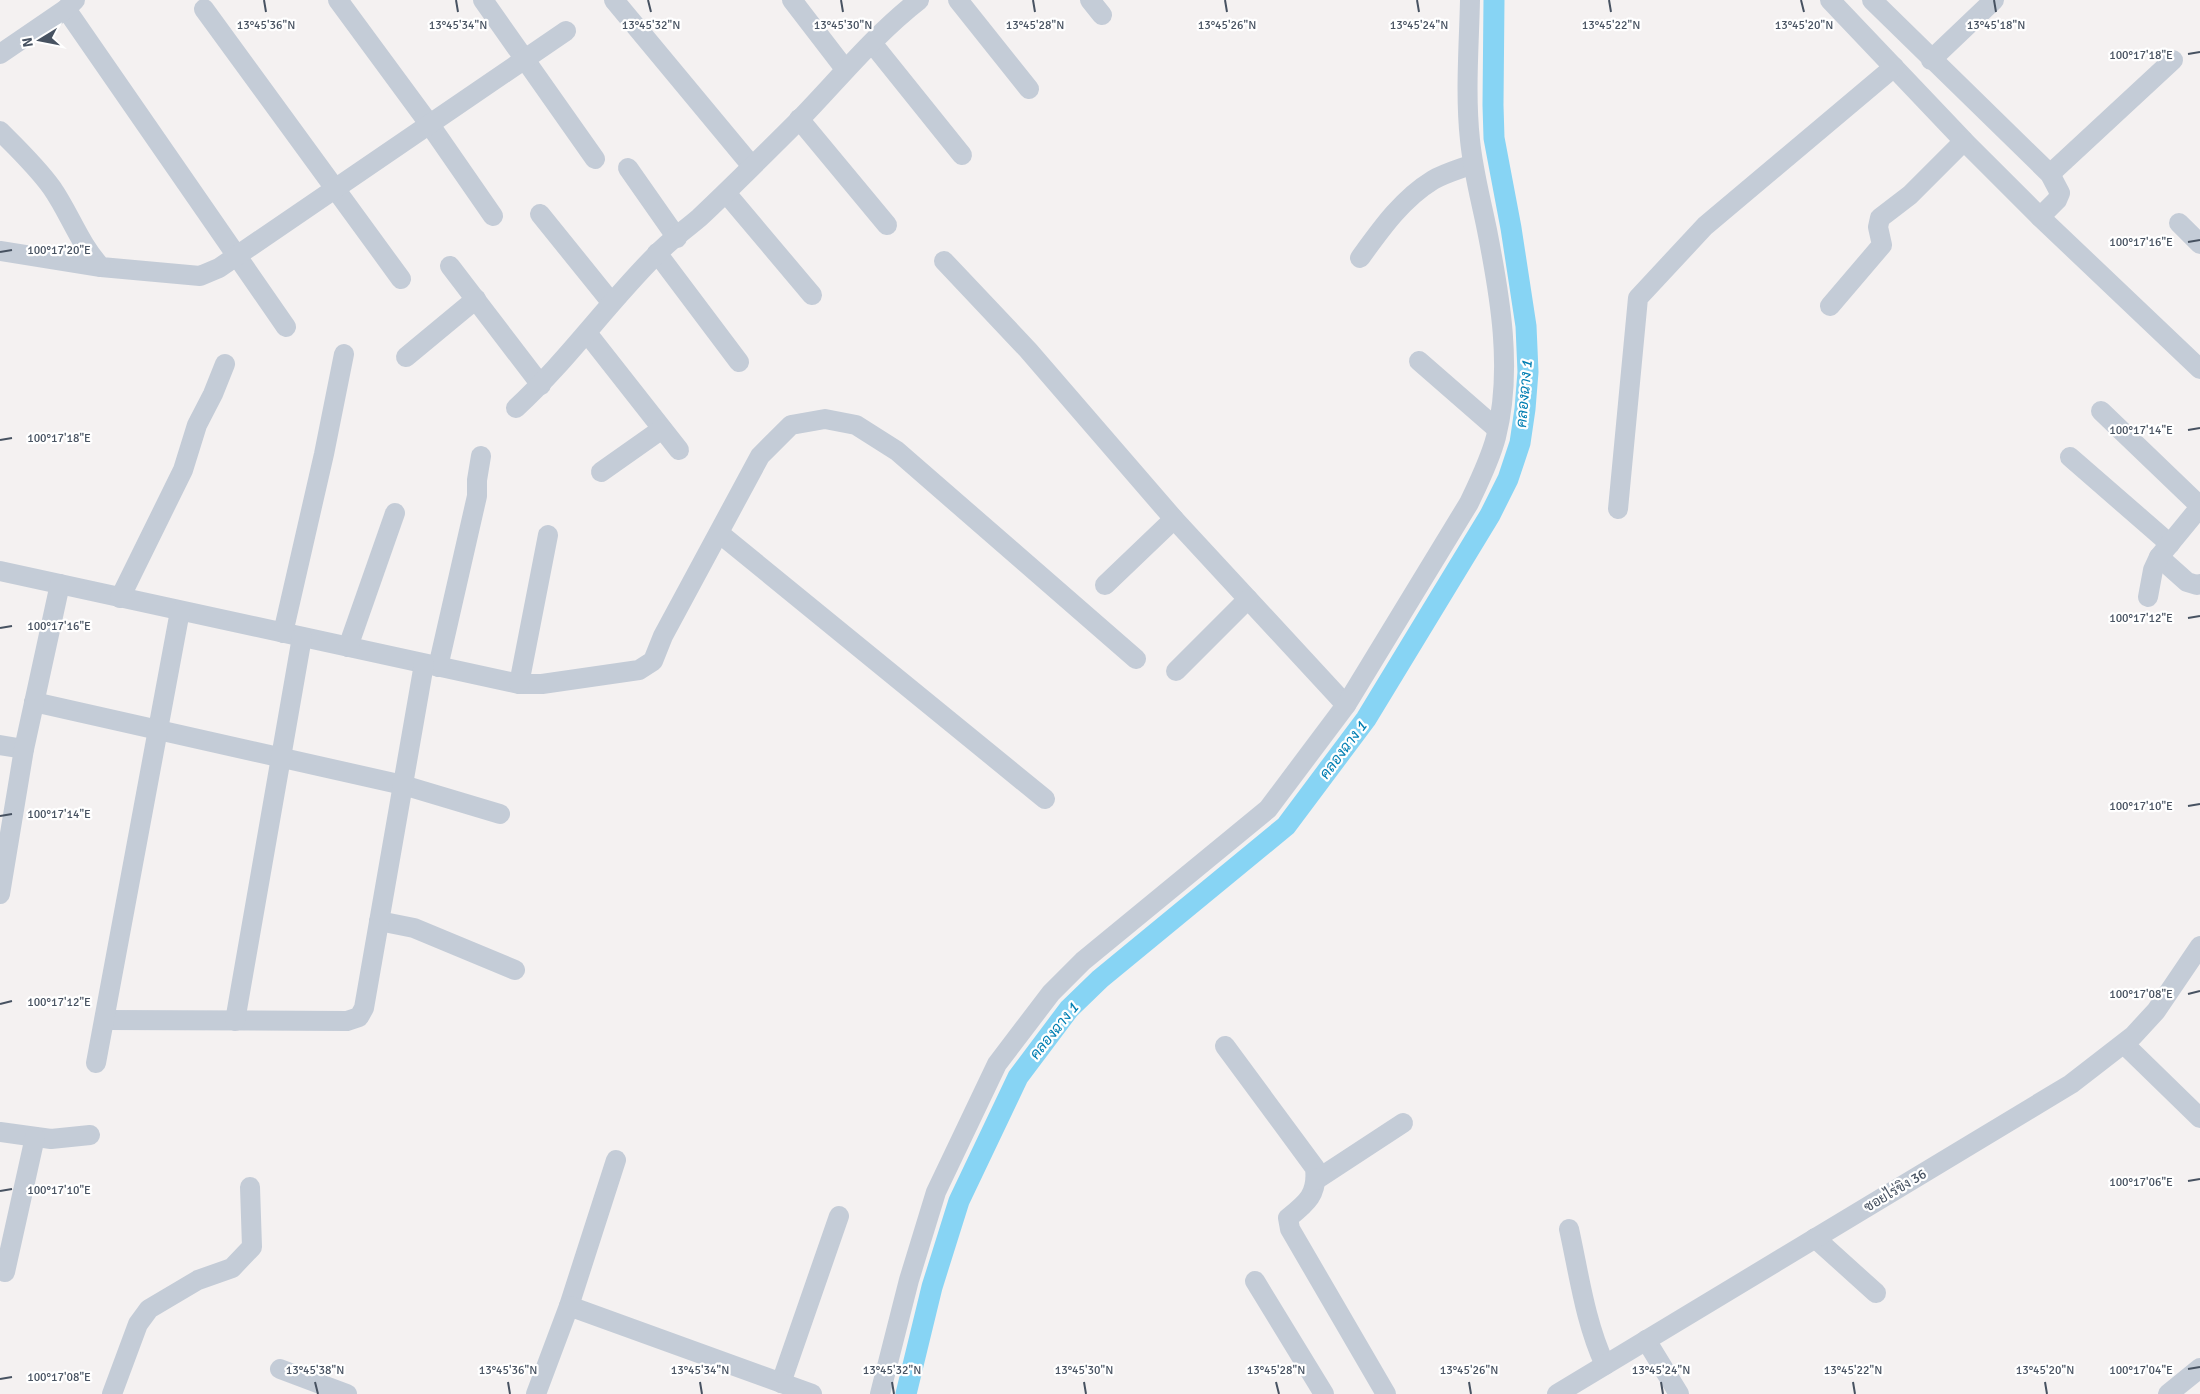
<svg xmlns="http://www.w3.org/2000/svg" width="2200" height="1394" font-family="Signika,Sarabun,sans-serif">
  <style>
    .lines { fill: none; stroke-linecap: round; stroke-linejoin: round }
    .canal { stroke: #87d4f4; stroke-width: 21 }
    .minor { stroke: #c4ccd7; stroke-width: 20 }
    .ticks { fill: none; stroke: #475261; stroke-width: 2 }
    .labels { text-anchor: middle; stroke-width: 4.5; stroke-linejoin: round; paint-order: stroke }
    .street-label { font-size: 14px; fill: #475261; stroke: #fff }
    .water-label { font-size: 15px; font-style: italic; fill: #017eb2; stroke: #fff }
    .ticks-label { font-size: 12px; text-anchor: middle; fill: #475261; stroke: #fff; stroke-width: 4.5; stroke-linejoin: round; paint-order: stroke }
  </style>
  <rect width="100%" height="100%" fill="#f4f1f1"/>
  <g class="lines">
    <path class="canal" d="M 906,1394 L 932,1287 L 959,1201 L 1018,1077 L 1069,1009 L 1100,979 L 1286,826 L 1366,719 L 1490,515 L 1508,479 L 1520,443 L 1525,409 L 1528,372 L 1526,326 L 1511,228 L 1494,138 L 1493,105 L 1494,0"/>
    <g class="minor">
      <path d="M 338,0 L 430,125 L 493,216"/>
      <path d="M 483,0 L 595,159"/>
      <path d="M 614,0 L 751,165"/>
      <path d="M 792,0 L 845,69"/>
      <path d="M 958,0 L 1029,89"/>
      <path d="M 1090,0 L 1102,15"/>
      <path d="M 1830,0 L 1964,141 L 2040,217 L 2200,369"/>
      <path d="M 1872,0 L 2050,174 L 2060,193 L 2057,200 L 2040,217"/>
      <path d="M 66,9 L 286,327"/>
      <path d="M 204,9 L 401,279"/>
      <path d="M 872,43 L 962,155"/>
      <path d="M 0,54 L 66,9 L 75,0"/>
      <path d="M 1931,60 L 1994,0"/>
      <path d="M 799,119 L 887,225"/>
      <path d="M 0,131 C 18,149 37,167 52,188 C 70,214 79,243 101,267 L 200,276 L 219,268 L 566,31"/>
      <path d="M 628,168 L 677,238"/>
      <path d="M 2050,174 L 2173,60"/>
      <path d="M 726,193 L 812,295"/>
      <path d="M 540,214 L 611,302"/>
      <path d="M 2179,223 L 2200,244"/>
      <path d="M 0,251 L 101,267"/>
      <path d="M 657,253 L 739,362"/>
      <path d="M 1360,258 C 1381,229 1402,199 1433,180 C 1445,173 1460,169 1473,164"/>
      <path d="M 944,261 L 1028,350 L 1174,519 L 1346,705"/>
      <path d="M 450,266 L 541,385"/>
      <path d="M 1830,306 L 1882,245 L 1878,227 L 1880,218 L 1910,195 L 1964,141"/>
      <path d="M 587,333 L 679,450"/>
      <path d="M 406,357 L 476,299"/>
      <path d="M 1419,361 L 1497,429"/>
      <path d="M 516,408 C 567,361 607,304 656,255 C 669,241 685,230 699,218 C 733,186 766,153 799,120 C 838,80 874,35 919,0"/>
      <path d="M 2101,411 L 2200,506"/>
      <path d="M 2070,457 L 2170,544"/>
      <path d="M 601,472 L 662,429"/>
      <path d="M 1618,509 L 1638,298 L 1705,226 L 1894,67"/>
      <path d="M 719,533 L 1045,799"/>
      <path d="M 2159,557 L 2187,582 L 2197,585 L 2200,584"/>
      <path d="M 0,571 L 519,684 L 542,684 L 639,670 L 653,661 L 663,636 L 760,456 L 791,425 L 825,419 L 856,425 L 897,451 L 1136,659"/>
      <path d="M 1105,585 L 1174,519"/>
      <path d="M 2148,597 L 2153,570 L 2159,557 L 2200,507"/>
      <path d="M 120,598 L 183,470 L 197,425 L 213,394 L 225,364"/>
      <path d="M 283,633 L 324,454 L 344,354"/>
      <path d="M 348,647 L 395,513"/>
      <path d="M 438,667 L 477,496 L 477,480 L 481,456"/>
      <path d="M 1176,671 L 1248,599"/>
      <path d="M 519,684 L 548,535"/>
      <path d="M 34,702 L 403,785 L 500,814"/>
      <path d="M 0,745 L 24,749"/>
      <path d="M 0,894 L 24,749 L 60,584"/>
      <path d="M 379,921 L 414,928 L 515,970"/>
      <path d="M 106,1020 L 347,1021 L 359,1017 L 364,1008 L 424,664"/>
      <path d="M 235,1021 L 302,637"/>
      <path d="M 2124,1044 L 2200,1118"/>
      <path d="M 1225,1046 L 1315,1168 C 1318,1194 1307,1203 1288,1218 L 1290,1229 L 1386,1394"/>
      <path d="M 96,1063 L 180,611"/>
      <path d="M 0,1132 L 51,1139 L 90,1135"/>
      <path d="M 1316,1180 L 1403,1123"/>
      <path d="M 1569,1229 C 1579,1274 1585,1322 1605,1365"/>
      <path d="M 1815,1238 L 1876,1293"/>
      <path d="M 5,1272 L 35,1137"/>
      <path d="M 1255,1281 L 1324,1394"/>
      <path d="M 569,1306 L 616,1160"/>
      <path d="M 1646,1340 L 1679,1394"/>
      <path d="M 280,1369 L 347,1394"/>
      <path d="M 781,1383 L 839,1216"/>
      <path d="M 112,1394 L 138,1324 L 149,1309 L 198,1280 L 232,1268 L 252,1247 L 250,1187"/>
      <path d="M 536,1394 L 569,1306 L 812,1394"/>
      <path d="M 880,1394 L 909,1280 L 936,1192 L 997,1064 L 1051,993 L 1083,961 L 1268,809 L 1346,705 L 1469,503 C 1479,482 1490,460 1496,437 C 1513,370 1500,296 1487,230 C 1481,200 1473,171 1470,140 C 1465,94 1469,46 1470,0"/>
      <path d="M 1557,1394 L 2071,1084 L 2133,1036 L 2156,1011 L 2200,946"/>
      <path d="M 2168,1394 L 2200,1368"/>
    </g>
  </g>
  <path class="ticks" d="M 264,0 L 266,12M 456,0 L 458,12M 648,0 L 651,12M 841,0 L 843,12M 1033,0 L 1035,12M 1225,0 L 1227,12M 1417,0 L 1419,12M 1609,0 L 1611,12M 1801,0 L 1804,12M 1994,0 L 1996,12M 2188,54 L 2200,52M 2188,242 L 2200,240M 0,252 L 12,250M 2188,430 L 2200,428M 0,440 L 12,438M 2188,618 L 2200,616M 0,628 L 12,626M 2188,806 L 2200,804M 0,816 L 12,814M 2188,994 L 2200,991M 0,1004 L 12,1001M 2188,1181 L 2200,1179M 0,1191 L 12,1189M 2188,1369 L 2200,1367M 0,1379 L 12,1377M 315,1382 L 318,1394M 508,1382 L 510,1394M 700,1382 L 702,1394M 892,1382 L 894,1394M 1084,1382 L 1086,1394M 1276,1382 L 1279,1394M 1469,1382 L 1471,1394M 1661,1382 L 1663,1394M 1853,1382 L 1855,1394M 2045,1382 L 2047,1394"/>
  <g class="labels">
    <g class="street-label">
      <text transform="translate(1895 1190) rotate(-31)" y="5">ซอยไร่ขิง 36</text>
    </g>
    <g class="water-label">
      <text transform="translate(1524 394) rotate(-85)" y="5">คลองฉาง 1</text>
      <text transform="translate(1343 750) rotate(-53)" y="5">คลองฉาง 1</text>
      <text transform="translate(1054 1031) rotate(-51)" y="5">คลองฉาง 1</text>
    </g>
  </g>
  <g class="ticks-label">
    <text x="1996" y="29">13°45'18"N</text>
    <text x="266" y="29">13°45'36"N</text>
    <text x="458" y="29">13°45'34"N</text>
    <text x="651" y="29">13°45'32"N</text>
    <text x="843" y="29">13°45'30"N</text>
    <text x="1035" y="29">13°45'28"N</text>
    <text x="1227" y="29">13°45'26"N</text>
    <text x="1419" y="29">13°45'24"N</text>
    <text x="1611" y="29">13°45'22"N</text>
    <text x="1804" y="29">13°45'20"N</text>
    <text x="2141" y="59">100°17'18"E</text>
    <text x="2141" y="246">100°17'16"E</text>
    <text x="59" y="254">100°17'20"E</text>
    <text x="2141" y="434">100°17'14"E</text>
    <text x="59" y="442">100°17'18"E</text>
    <text x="2141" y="622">100°17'12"E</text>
    <text x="59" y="630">100°17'16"E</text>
    <text x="2141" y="810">100°17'10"E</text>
    <text x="59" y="818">100°17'14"E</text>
    <text x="2141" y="998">100°17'08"E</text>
    <text x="59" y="1006">100°17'12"E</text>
    <text x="2141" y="1186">100°17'06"E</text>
    <text x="59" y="1194">100°17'10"E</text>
    <text x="315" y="1374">13°45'38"N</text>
    <text x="508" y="1374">13°45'36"N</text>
    <text x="700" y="1374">13°45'34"N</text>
    <text x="892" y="1374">13°45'32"N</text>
    <text x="1084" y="1374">13°45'30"N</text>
    <text x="1276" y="1374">13°45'28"N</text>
    <text x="1469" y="1374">13°45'26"N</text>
    <text x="1661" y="1374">13°45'24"N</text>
    <text x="1853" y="1374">13°45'22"N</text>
    <text x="2045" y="1374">13°45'20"N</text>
    <text x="2141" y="1374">100°17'04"E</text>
    <text x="59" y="1381">100°17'08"E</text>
  </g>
  <g transform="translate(40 40) rotate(260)" stroke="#ffffff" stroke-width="4" paint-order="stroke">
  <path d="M0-4L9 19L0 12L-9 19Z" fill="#475261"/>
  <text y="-8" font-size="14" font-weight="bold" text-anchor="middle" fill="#475261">N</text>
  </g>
</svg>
